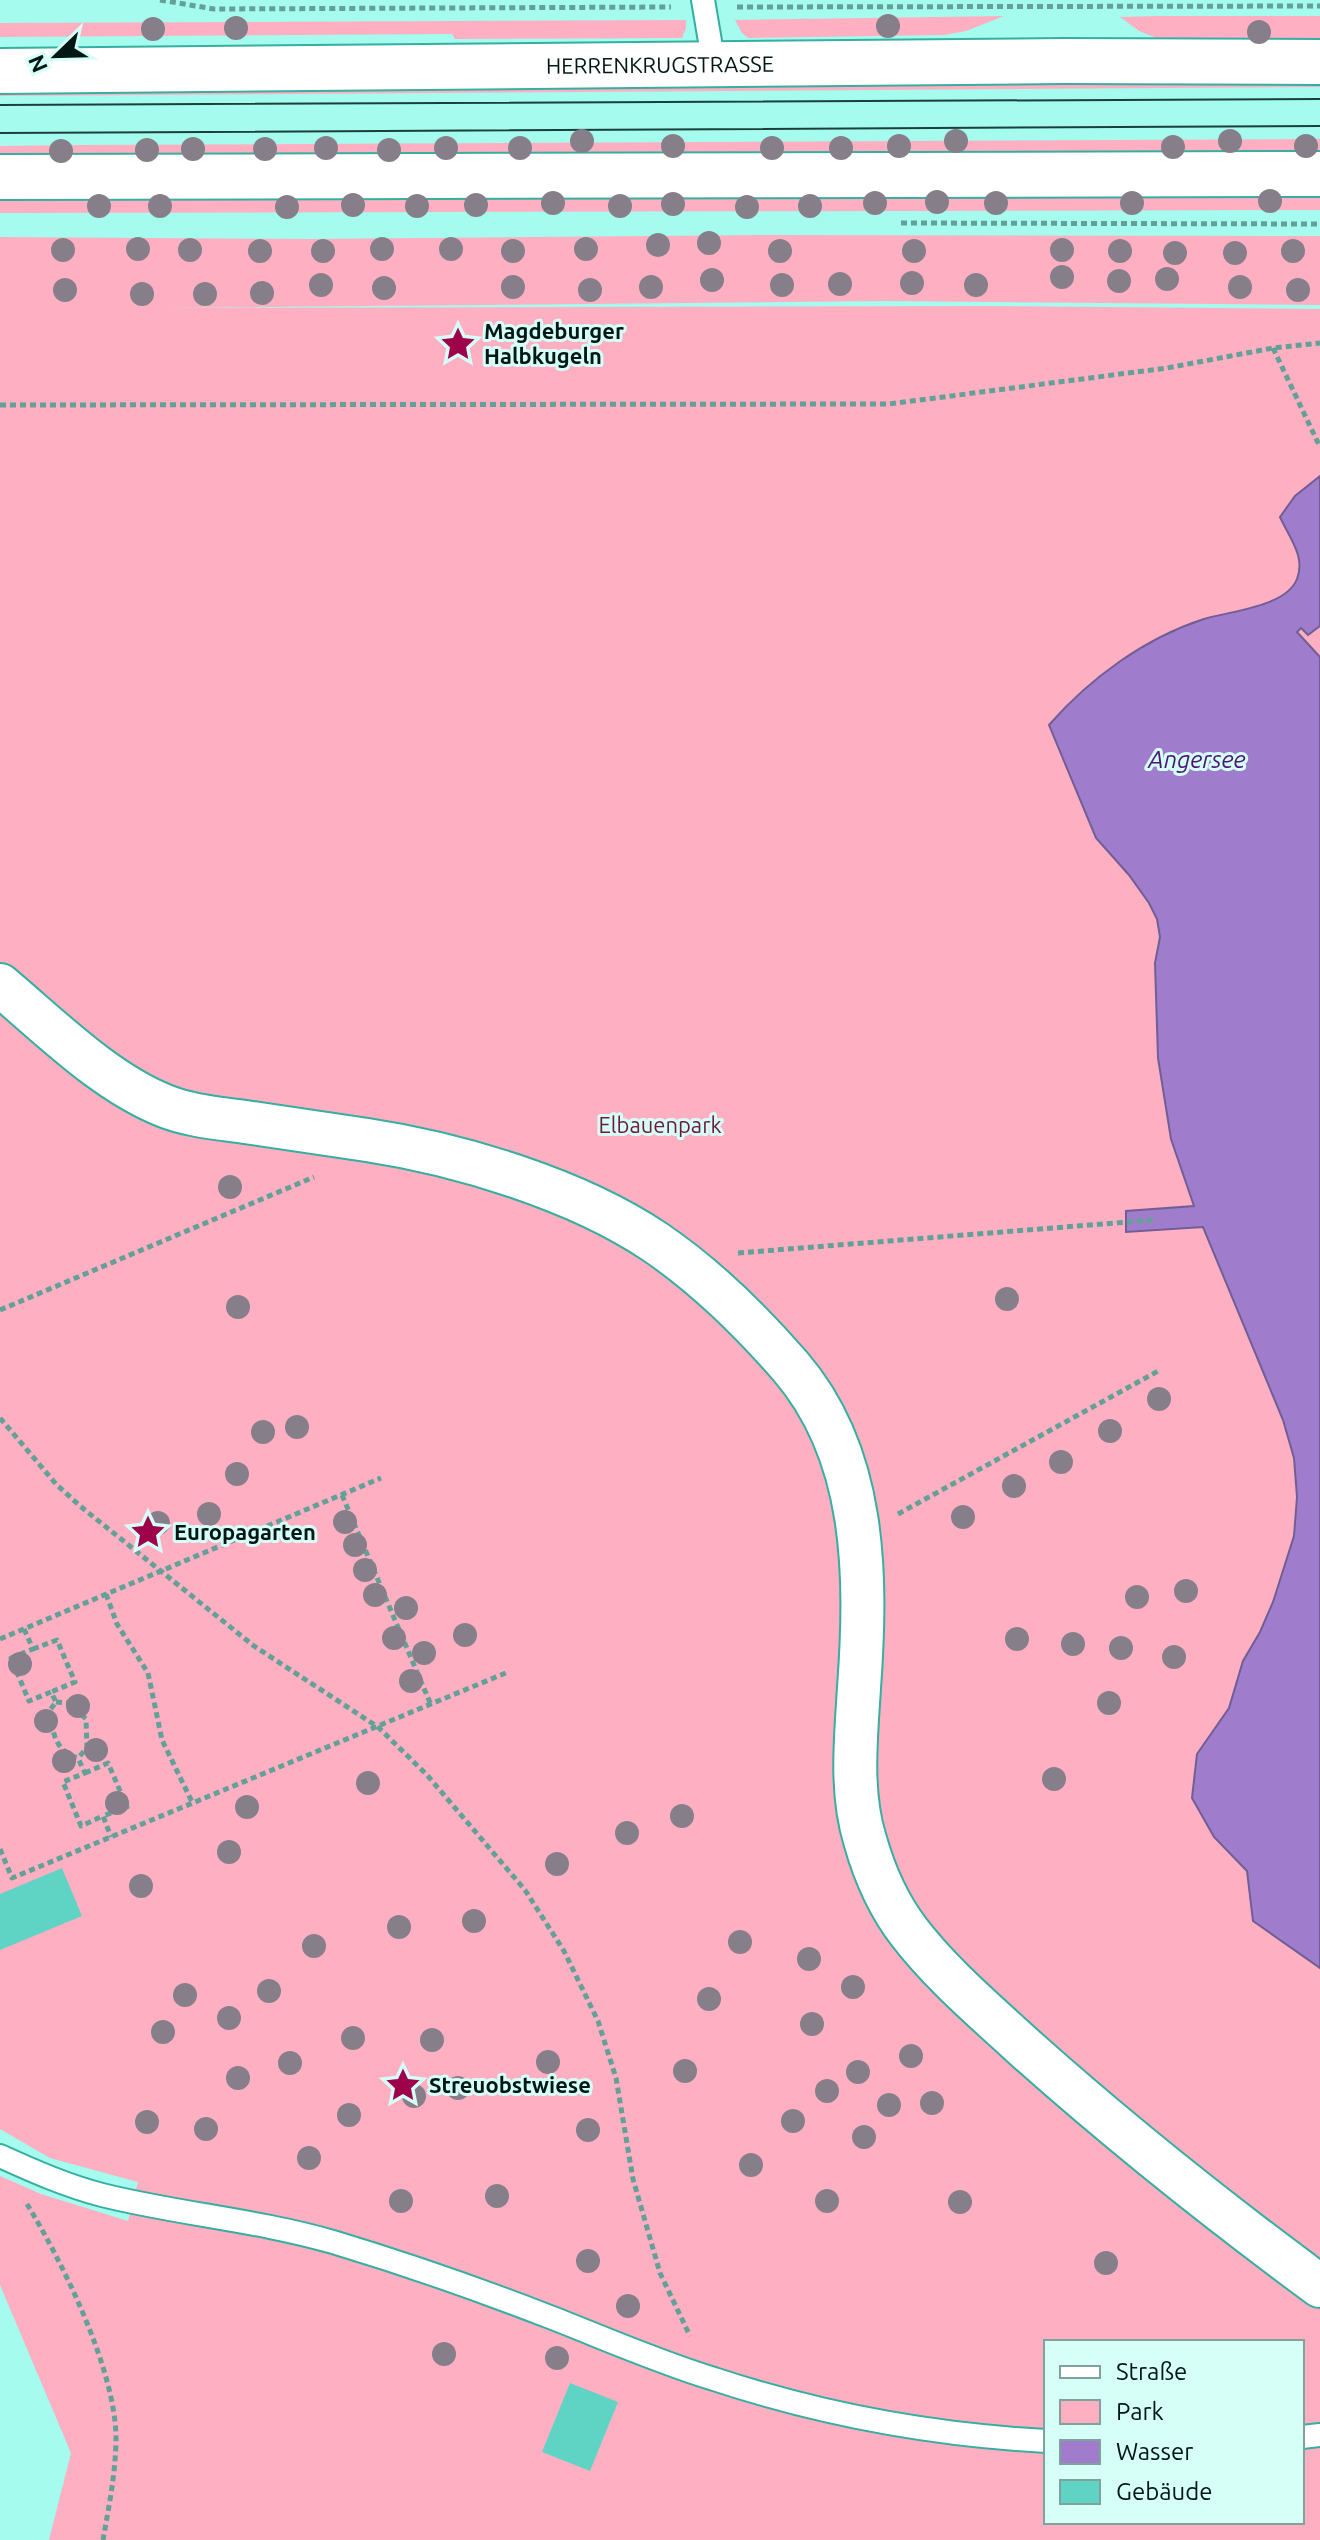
<svg xmlns="http://www.w3.org/2000/svg" width="1320" height="2540" font-family="Ubuntu,sans-serif">
  <style>
    .green { fill: #ffafc2; fill-rule: evenodd }
    .water { fill: #a07dcc; stroke: #705e95; stroke-width: 2 }
    .building { fill: #5fd4c5 }
    .lines { fill: none; stroke-linecap: round; stroke-linejoin: round }
    .lane-casing { stroke: #34afa1; stroke-width: 26 }
    .street-casing { stroke: #34afa1; stroke-width: 46 }
    .secondary-casing { stroke: #34afa1; stroke-width: 48 }
    .path { stroke: #63a198; stroke-width: 5; stroke-dasharray: 6 4; stroke-linecap: butt }
    .lane { stroke: #fff; stroke-width: 22 }
    .street { stroke: #fff; stroke-width: 42 }
    .secondary { stroke: #fff; stroke-width: 44 }
    .tram { stroke: #1d3f3b; stroke-width: 2 }
    .tree { fill: #867f8a }
    .labels { text-anchor: middle; stroke-width: 6; stroke-linejoin: round; paint-order: stroke }
    .street-label { font-size: 22px; fill: #001714; stroke: #d6fff8 }
    .poi-label { font-size: 22px; font-weight: bold; fill: #001714; stroke: #d6fff8; text-anchor: start }
    .park-label { font-size: 22px; fill: #6e1938; stroke: #d6fff8 }
    .water-label { font-size: 24px; font-style: italic; fill: #4a1675; stroke: #d6fff8 }
  </style>
  <rect width="100%" height="100%" fill="#a4fbee"/>
  <g class="green">
    <path d="M 1004,16 L 966,31 L 944,35 L 748,38 L 742,33 L 735,20 Z"/>
    <path d="M 1160,16 L 1320,16 L 1320,42 L 1164,41 L 1139,31 L 1120,17 Z"/>
    <path d="M 686,20 L 686,28 L 682,38 L 455,39 L 452,34 L 0,37 L 0,23 Z"/>
    <path d="M 1320,79 L 1320,87 L 0,96 L 0,86 Z"/>
    <path d="M 1320,139 L 1320,152 L 0,156 L 0,146 L 81,145 Z"/>
    <path d="M 1320,195 L 1320,210 L 0,213 L 0,200 Z"/>
    <path d="M 765,235 L 1320,236 L 1320,305 L 885,301 L 163,308 L 980,306 L 1320,309 L 1320,2540 L 49,2540 L 71,2453 L 0,2285 L 0,2176 L 41,2194 L 128,2221 L 138,2182 L 50,2158 L 0,2129 L 0,237 L 309,239 ZM 1046,2342 L 1302,2342 L 1302,2522 L 1046,2522 Z"/>
  </g>
  <path class="water" d="M 1320,476 L 1320,626 L 1308,635 L 1301,628 L 1297,632 L 1320,657 L 1320,1968 L 1253,1921 L 1247,1871 L 1214,1837 L 1192,1798 L 1197,1754 L 1229,1708 L 1243,1661 L 1260,1632 L 1273,1602 L 1294,1536 L 1297,1497 L 1294,1458 L 1283,1420 L 1203,1227 L 1126,1232 L 1126,1211 L 1194,1206 L 1171,1139 L 1158,1058 L 1155,963 L 1160,937 L 1157,919 L 1149,903 L 1129,875 L 1096,838 L 1049,725 C 1090,678 1145,638 1204,619 C 1230,611 1286,607 1297,579 C 1306,557 1289,537 1280,517 L 1295,496 Z"/>
  <g class="building">
    <path d="M 62,1868 L 82,1916 L 0,1950 L 0,1894 Z"/>
    <path d="M 570,2383 L 618,2402 L 590,2471 L 542,2452 Z"/>
  </g>
  <g class="lines">
    <g class="lane-casing">
      <g id="lane">
        <path d="M 703,0 L 714,65"/>
        <path d="M 0,2156 C 33,2171 67,2186 102,2195 C 178,2214 257,2220 333,2242 C 406,2264 478,2289 550,2317 C 604,2338 658,2362 714,2379 C 820,2414 934,2435 1046,2441"/>
        <path d="M 1302,2437 L 1320,2435"/>
      </g>
    </g>
    <g class="street-casing">
      <path id="street" d="M 0,985 C 49,1026 104,1082 165,1106 C 190,1116 218,1118 245,1122 C 285,1128 326,1134 367,1140 C 459,1154 576,1189 655,1242 C 705,1276 750,1320 790,1366 C 867,1455 867,1576 859,1688 C 856,1737 850,1792 865,1840 C 874,1872 889,1906 909,1932 C 941,1974 986,2012 1025,2048 C 1119,2132 1218,2211 1320,2286"/>
    </g>
    <g class="secondary-casing">
      <g id="secondary">
        <path id="s1" d="M 0,71 L 1063,61 L 1320,62"/>
        <path d="M 0,177 L 1320,174"/>
      </g>
    </g>
    <g class="path">
      <path d="M 160,0 L 214,9 L 671,7"/>
      <path d="M 737,7 L 1320,6"/>
      <path d="M 901,223 L 1320,224"/>
      <path d="M 1273,348 L 1320,447"/>
      <path d="M 0,405 L 889,404 L 1167,368 L 1273,348 L 1320,343"/>
      <path d="M 738,1253 L 1153,1220"/>
      <path d="M 0,1310 L 314,1177"/>
      <path d="M 0,1418 L 56,1484 L 80,1506 L 254,1646 L 378,1727 L 427,1775 L 525,1890 L 564,1951 L 598,2021 L 616,2078 L 633,2179 L 660,2273 L 690,2336"/>
      <path d="M 342,1495 L 431,1705"/>
      <path d="M 898,1514 L 1160,1370"/>
      <path d="M 106,1594 L 117,1624 L 148,1673 L 162,1740 L 193,1804"/>
      <path d="M 24,1629 L 33,1649 L 11,1658 L 29,1701 L 51,1692 L 56,1702 L 50,1710 C 52,1731 55,1752 78,1758 L 85,1773 L 63,1782 L 81,1826 L 103,1816 L 111,1837"/>
      <path d="M 0,1639 L 381,1478"/>
      <path d="M 33,1649 L 57,1640 L 75,1682 L 51,1692"/>
      <path d="M 56,1702 L 69,1703 L 86,1719 L 87,1748 L 78,1758"/>
      <path d="M 85,1773 L 108,1763 L 127,1807 L 103,1816"/>
      <path d="M 0,1849 L 12,1878 L 508,1672"/>
      <path d="M 27,2204 C 63,2263 115,2369 116,2437 C 116,2471 109,2506 103,2540"/>
    </g>
    <use href="#lane" class="lane"/>
    <use href="#street" class="street"/>
    <use href="#secondary" class="secondary"/>
    <g class="tram">
      <path d="M 0,105 L 1320,99"/>
      <path d="M 0,133 L 1320,126"/>
    </g>
  </g>
  <g class="tree">
    <circle cx="888" cy="26" r="12"/>
    <circle cx="236" cy="28" r="12"/>
    <circle cx="153" cy="29" r="12"/>
    <circle cx="1259" cy="32" r="12"/>
    <circle cx="582" cy="141" r="12"/>
    <circle cx="956" cy="141" r="12"/>
    <circle cx="1230" cy="141" r="12"/>
    <circle cx="673" cy="146" r="12"/>
    <circle cx="899" cy="146" r="12"/>
    <circle cx="1306" cy="146" r="12"/>
    <circle cx="1173" cy="147" r="12"/>
    <circle cx="326" cy="148" r="12"/>
    <circle cx="446" cy="148" r="12"/>
    <circle cx="520" cy="148" r="12"/>
    <circle cx="772" cy="148" r="12"/>
    <circle cx="841" cy="148" r="12"/>
    <circle cx="193" cy="149" r="12"/>
    <circle cx="265" cy="149" r="12"/>
    <circle cx="147" cy="150" r="12"/>
    <circle cx="389" cy="150" r="12"/>
    <circle cx="61" cy="151" r="12"/>
    <circle cx="1270" cy="201" r="12"/>
    <circle cx="937" cy="202" r="12"/>
    <circle cx="553" cy="203" r="12"/>
    <circle cx="875" cy="203" r="12"/>
    <circle cx="996" cy="203" r="12"/>
    <circle cx="1132" cy="203" r="12"/>
    <circle cx="673" cy="204" r="12"/>
    <circle cx="353" cy="205" r="12"/>
    <circle cx="476" cy="205" r="12"/>
    <circle cx="99" cy="206" r="12"/>
    <circle cx="160" cy="206" r="12"/>
    <circle cx="417" cy="206" r="12"/>
    <circle cx="620" cy="206" r="12"/>
    <circle cx="810" cy="206" r="12"/>
    <circle cx="287" cy="207" r="12"/>
    <circle cx="747" cy="207" r="12"/>
    <circle cx="709" cy="243" r="12"/>
    <circle cx="658" cy="245" r="12"/>
    <circle cx="138" cy="249" r="12"/>
    <circle cx="382" cy="249" r="12"/>
    <circle cx="451" cy="249" r="12"/>
    <circle cx="586" cy="249" r="12"/>
    <circle cx="63" cy="250" r="12"/>
    <circle cx="190" cy="250" r="12"/>
    <circle cx="1062" cy="250" r="12"/>
    <circle cx="260" cy="251" r="12"/>
    <circle cx="323" cy="251" r="12"/>
    <circle cx="513" cy="251" r="12"/>
    <circle cx="780" cy="251" r="12"/>
    <circle cx="914" cy="251" r="12"/>
    <circle cx="1120" cy="251" r="12"/>
    <circle cx="1293" cy="251" r="12"/>
    <circle cx="1175" cy="253" r="12"/>
    <circle cx="1235" cy="253" r="12"/>
    <circle cx="1062" cy="277" r="12"/>
    <circle cx="1167" cy="279" r="12"/>
    <circle cx="712" cy="280" r="12"/>
    <circle cx="1119" cy="281" r="12"/>
    <circle cx="912" cy="283" r="12"/>
    <circle cx="840" cy="284" r="12"/>
    <circle cx="321" cy="285" r="12"/>
    <circle cx="782" cy="285" r="12"/>
    <circle cx="976" cy="285" r="12"/>
    <circle cx="513" cy="287" r="12"/>
    <circle cx="651" cy="287" r="12"/>
    <circle cx="1240" cy="287" r="12"/>
    <circle cx="384" cy="288" r="12"/>
    <circle cx="65" cy="290" r="12"/>
    <circle cx="590" cy="290" r="12"/>
    <circle cx="1298" cy="290" r="12"/>
    <circle cx="262" cy="293" r="12"/>
    <circle cx="142" cy="294" r="12"/>
    <circle cx="205" cy="294" r="12"/>
    <circle cx="230" cy="1187" r="12"/>
    <circle cx="1007" cy="1299" r="12"/>
    <circle cx="238" cy="1307" r="12"/>
    <circle cx="1159" cy="1399" r="12"/>
    <circle cx="297" cy="1427" r="12"/>
    <circle cx="1110" cy="1431" r="12"/>
    <circle cx="263" cy="1432" r="12"/>
    <circle cx="1061" cy="1462" r="12"/>
    <circle cx="237" cy="1474" r="12"/>
    <circle cx="1014" cy="1486" r="12"/>
    <circle cx="209" cy="1514" r="12"/>
    <circle cx="963" cy="1517" r="12"/>
    <circle cx="345" cy="1522" r="12"/>
    <circle cx="158" cy="1523" r="12"/>
    <circle cx="355" cy="1545" r="12"/>
    <circle cx="365" cy="1570" r="12"/>
    <circle cx="1186" cy="1591" r="12"/>
    <circle cx="375" cy="1595" r="12"/>
    <circle cx="1137" cy="1597" r="12"/>
    <circle cx="406" cy="1608" r="12"/>
    <circle cx="465" cy="1635" r="12"/>
    <circle cx="394" cy="1638" r="12"/>
    <circle cx="1017" cy="1639" r="12"/>
    <circle cx="1073" cy="1644" r="12"/>
    <circle cx="1121" cy="1648" r="12"/>
    <circle cx="424" cy="1653" r="12"/>
    <circle cx="1174" cy="1657" r="12"/>
    <circle cx="20" cy="1664" r="12"/>
    <circle cx="411" cy="1681" r="12"/>
    <circle cx="1109" cy="1703" r="12"/>
    <circle cx="78" cy="1706" r="12"/>
    <circle cx="46" cy="1721" r="12"/>
    <circle cx="96" cy="1750" r="12"/>
    <circle cx="64" cy="1761" r="12"/>
    <circle cx="1054" cy="1779" r="12"/>
    <circle cx="368" cy="1783" r="12"/>
    <circle cx="117" cy="1803" r="12"/>
    <circle cx="247" cy="1807" r="12"/>
    <circle cx="682" cy="1816" r="12"/>
    <circle cx="627" cy="1833" r="12"/>
    <circle cx="229" cy="1852" r="12"/>
    <circle cx="557" cy="1864" r="12"/>
    <circle cx="141" cy="1886" r="12"/>
    <circle cx="474" cy="1921" r="12"/>
    <circle cx="399" cy="1927" r="12"/>
    <circle cx="740" cy="1942" r="12"/>
    <circle cx="314" cy="1946" r="12"/>
    <circle cx="809" cy="1959" r="12"/>
    <circle cx="853" cy="1987" r="12"/>
    <circle cx="269" cy="1991" r="12"/>
    <circle cx="185" cy="1995" r="12"/>
    <circle cx="709" cy="1999" r="12"/>
    <circle cx="229" cy="2018" r="12"/>
    <circle cx="812" cy="2024" r="12"/>
    <circle cx="163" cy="2032" r="12"/>
    <circle cx="353" cy="2038" r="12"/>
    <circle cx="432" cy="2040" r="12"/>
    <circle cx="911" cy="2056" r="12"/>
    <circle cx="548" cy="2062" r="12"/>
    <circle cx="290" cy="2063" r="12"/>
    <circle cx="685" cy="2071" r="12"/>
    <circle cx="858" cy="2072" r="12"/>
    <circle cx="238" cy="2078" r="12"/>
    <circle cx="458" cy="2088" r="12"/>
    <circle cx="827" cy="2091" r="12"/>
    <circle cx="414" cy="2096" r="12"/>
    <circle cx="932" cy="2103" r="12"/>
    <circle cx="889" cy="2105" r="12"/>
    <circle cx="349" cy="2115" r="12"/>
    <circle cx="793" cy="2121" r="12"/>
    <circle cx="147" cy="2122" r="12"/>
    <circle cx="206" cy="2129" r="12"/>
    <circle cx="588" cy="2130" r="12"/>
    <circle cx="864" cy="2137" r="12"/>
    <circle cx="309" cy="2158" r="12"/>
    <circle cx="751" cy="2165" r="12"/>
    <circle cx="497" cy="2196" r="12"/>
    <circle cx="401" cy="2201" r="12"/>
    <circle cx="827" cy="2201" r="12"/>
    <circle cx="960" cy="2202" r="12"/>
    <circle cx="588" cy="2261" r="12"/>
    <circle cx="1106" cy="2263" r="12"/>
    <circle cx="628" cy="2306" r="12"/>
    <circle cx="444" cy="2354" r="12"/>
    <circle cx="557" cy="2358" r="12"/>
  </g>
  <defs>
    <g id="sight-bare" transform="scale(2.76)"><path d="M0-6L1.8-2.2L6-1.7L2.9 1.2L3.7 5.4L0 3.3L-3.7 5.4L-2.9 1.2L-6-1.7L-1.8-2.2Z" fill="#9e024a" stroke="#d6fff8" stroke-width="2.5" paint-order="stroke"/></g>
  </defs>
  <g fill-rule="evenodd">
    <use href="#sight-bare" x="458" y="344"/>
    <use href="#sight-bare" x="148" y="1532"/>
    <use href="#sight-bare" x="403" y="2085"/>
  </g>
  <g class="labels">
    <g class="street-label">
      <text dy="8" stroke="none"><textPath href="#s1" startOffset="660">HERRENKRUGSTRASSE</textPath></text>
    </g>
    <g class="poi-label">
      <text x="484" y="339">Magdeburger<tspan x="484" dy="25">Halbkugeln</tspan></text>
      <text x="174" y="1540">Europagarten</text>
      <text x="429" y="2093">Streuobstwiese</text>
    </g>
    <g class="park-label">
      <text x="660" y="1133">Elbauenpark</text>
    </g>
    <g class="water-label">
      <text x="1197" y="768">Angersee</text>
    </g>
  </g>
  <rect x="1044" y="2340" width="260" height="184" fill="#d6fff8" stroke="#80a29d" stroke-width="2"/>
  <rect x="1060" y="2366" width="40" height="12" fill="#ffffff" stroke="#80a29d" stroke-width="2"/>
  <text x="1116" y="2380" font-size="24" fill="#001714">Straße</text>
  <rect x="1060" y="2400" width="40" height="24" fill="#ffafc2" stroke="#80a29d" stroke-width="2"/>
  <text x="1116" y="2420" font-size="24" fill="#001714">Park</text>
  <rect x="1060" y="2440" width="40" height="24" fill="#a07dcc" stroke="#80a29d" stroke-width="2"/>
  <text x="1116" y="2460" font-size="24" fill="#001714">Wasser</text>
  <rect x="1060" y="2480" width="40" height="24" fill="#5fd4c5" stroke="#80a29d" stroke-width="2"/>
  <text x="1116" y="2500" font-size="24" fill="#001714">Gebäude</text>
  <g transform="translate(56 56) rotate(247)" stroke="#d6fff8" stroke-width="6" paint-order="stroke">
  <path d="M0-6L14 30L0 20L-14 30Z" fill="#001714"/>
  <text y="-12" font-size="22" font-weight="bold" text-anchor="middle" fill="#001714">N</text>
  </g>
</svg>
